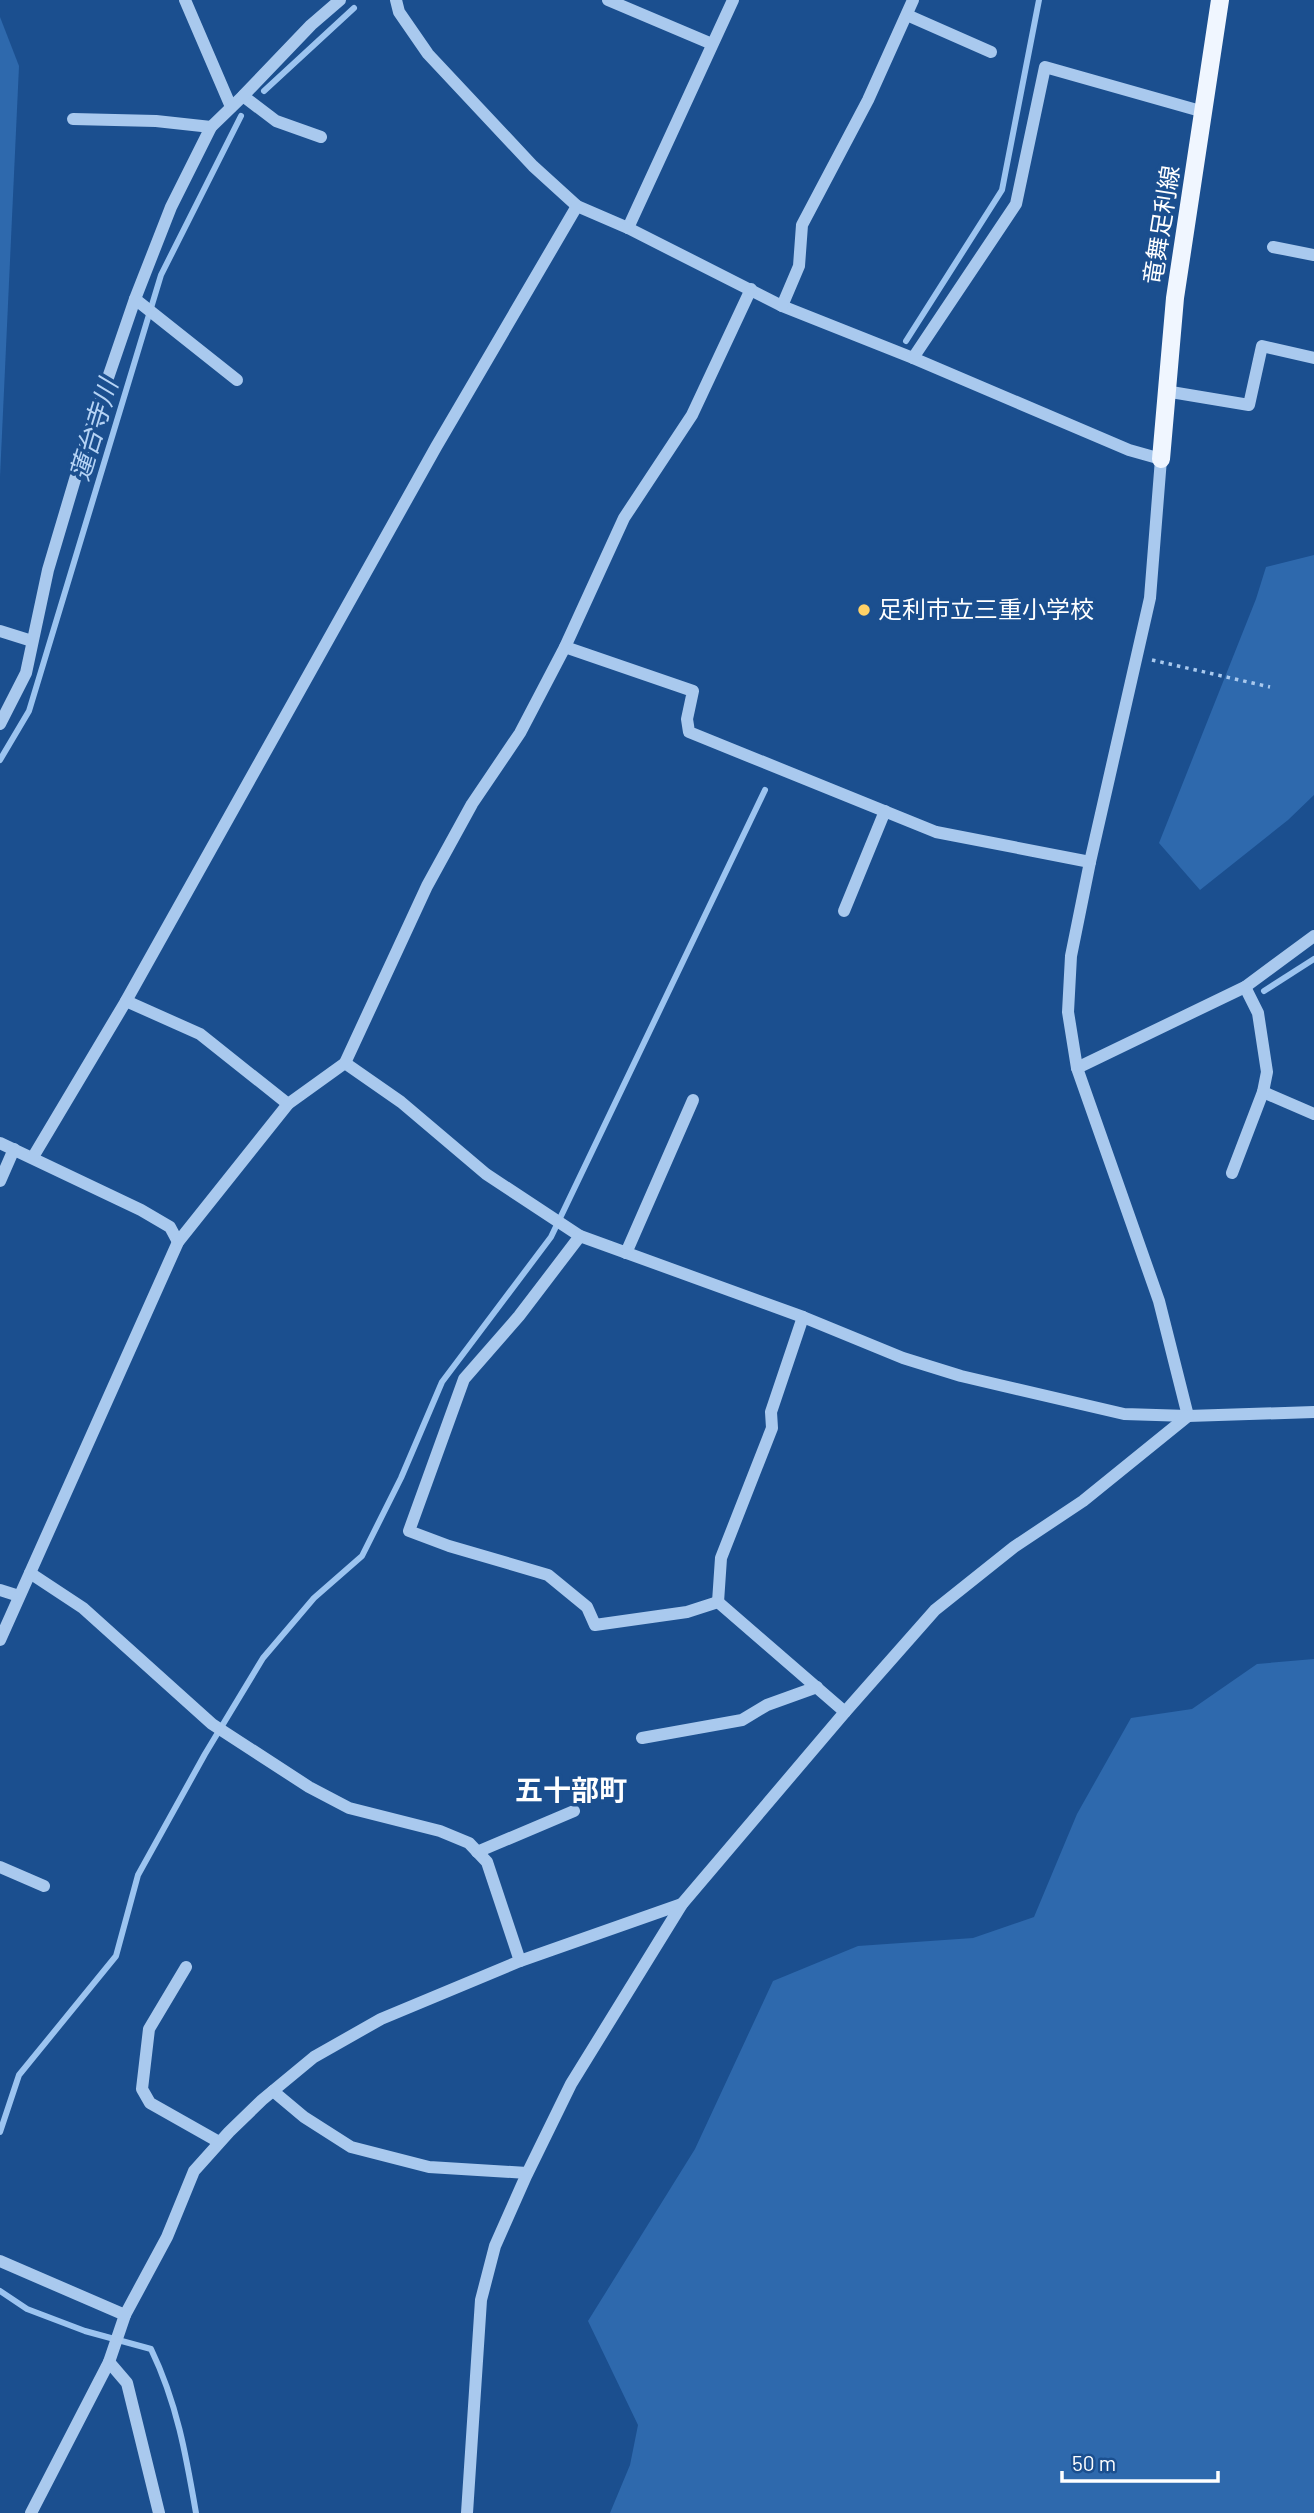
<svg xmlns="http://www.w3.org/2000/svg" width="1314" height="2513" font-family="Barlow,'Noto Sans JP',sans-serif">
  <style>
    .green { fill: #2e69ad }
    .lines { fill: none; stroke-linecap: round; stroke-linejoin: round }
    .stream { stroke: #9cc4f0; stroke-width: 6 }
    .path { stroke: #a9c9ee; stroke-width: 3.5; stroke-dasharray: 3.5 5; stroke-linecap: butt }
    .minor { stroke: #a9c9ee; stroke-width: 12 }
    .major { stroke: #f0f6ff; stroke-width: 18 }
    .poi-dot { fill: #ffd166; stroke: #1b4f8f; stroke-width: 2.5 }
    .labels { text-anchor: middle; stroke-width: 7; stroke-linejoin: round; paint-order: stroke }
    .street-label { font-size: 24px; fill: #fff; stroke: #1b4f8f }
    .poi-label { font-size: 24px; fill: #fff; stroke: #1b4f8f; text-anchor: start }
    .water-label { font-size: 26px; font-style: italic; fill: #b5d3f5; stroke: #1b4f8f }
    .quarter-label { font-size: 28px; font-weight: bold; fill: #fff; stroke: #1b4f8f }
  </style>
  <rect width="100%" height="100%" fill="#1b4f8f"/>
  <g class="green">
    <path d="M 0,17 L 19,66 L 0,477 Z"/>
    <path d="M 1314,555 L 1314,795 L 1288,820 L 1200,890 L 1159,843 L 1256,599 L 1266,567 Z"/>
    <path d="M 1314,1659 L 1314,2513 L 610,2513 L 630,2465 L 638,2425 L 588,2321 L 695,2149 L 773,1981 L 858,1946 L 973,1938 L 1034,1917 L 1077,1814 L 1131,1718 L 1192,1709 L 1257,1664 Z"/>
  </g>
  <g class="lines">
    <g class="stream">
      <path d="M 264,91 L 354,8"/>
      <path d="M 906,341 L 1002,190 L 1039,0"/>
      <path d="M 0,760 L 29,711 L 161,275 L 241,116"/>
      <path d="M 1264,991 L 1314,959"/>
      <path d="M 0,2132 L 19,2075 L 116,1956 L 138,1875 L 205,1754 L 263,1658 L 314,1598 L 362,1556 L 401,1478 L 442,1382 L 551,1237 L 765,790"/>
      <path d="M 0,2291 L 27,2309 L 85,2331 L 151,2349 C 177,2403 186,2455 196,2513"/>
    </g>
    <path class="path" d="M 1152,660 L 1270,687"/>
    <g class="minor">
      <path d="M 185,0 L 231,107"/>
      <path d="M 396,0 L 399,12 L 428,54 L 533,166 L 577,206 L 628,228 L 782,306 L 913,358 L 1129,450 L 1161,459 L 1150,598 L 1090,862 L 1071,956 L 1068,1012 L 1077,1068 L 1159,1301 L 1188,1416"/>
      <path d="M 608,0 L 712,44"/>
      <path d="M 907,15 L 991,52"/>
      <path d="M 243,96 L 276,121 L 321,137"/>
      <path d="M 73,119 L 156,121 L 211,127"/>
      <path d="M 628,228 L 733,0"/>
      <path d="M 1273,247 L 1314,255"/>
      <path d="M 135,299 L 237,380"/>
      <path d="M 782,306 L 799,266 L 802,225 L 868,100 L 913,0"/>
      <path d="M 913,358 L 1016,204 L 1045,67 L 1204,112"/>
      <path d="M 1165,391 L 1249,405 L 1262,346 L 1314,358"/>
      <path d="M 0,631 L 32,641"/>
      <path d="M 565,647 L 693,691 L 687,719 L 689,732 L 936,832 L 1090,862"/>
      <path d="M 0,724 L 26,673 L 48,570 L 87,439 L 135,299 L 171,207 L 211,127 L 243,96 L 311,25 L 340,0"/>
      <path d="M 844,911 L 885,811"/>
      <path d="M 126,1001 L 200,1034 L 288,1104"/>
      <path d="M 345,1063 L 401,1102 L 486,1174 L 580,1236 L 803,1317 L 903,1358 L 961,1376 L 1124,1414 L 1188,1416 L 1314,1412"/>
      <path d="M 1077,1068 L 1245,987 L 1314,936"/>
      <path d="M 1263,1092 L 1314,1114"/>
      <path d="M 0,1143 L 141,1210 L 170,1227 L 178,1242"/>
      <path d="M 33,1157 L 126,1001 L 436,447 L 577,206"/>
      <path d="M 1232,1173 L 1263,1092 L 1267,1072 L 1258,1013 L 1245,987"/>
      <path d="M 0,1181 L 14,1149"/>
      <path d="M 580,1236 L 519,1316 L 464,1379 L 409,1531 L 449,1546 L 548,1575 L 587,1607 L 595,1625 L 687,1612 L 718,1602"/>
      <path d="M 626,1253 L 693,1100"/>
      <path d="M 30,1573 L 83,1608 L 212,1724 L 309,1787 L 349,1808 L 440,1831 L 469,1843 L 487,1862 L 520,1961"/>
      <path d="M 0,1590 L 19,1596"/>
      <path d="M 718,1602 L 721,1558 L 772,1428 L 771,1412 L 803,1317"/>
      <path d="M 718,1602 L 845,1712"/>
      <path d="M 0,1640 L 178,1242 L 288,1104 L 345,1063 L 427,886 L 472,804 L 520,733 L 565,647 L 624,518 L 692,415 L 751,289"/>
      <path d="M 642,1738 L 742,1720 L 767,1705 L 817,1687"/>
      <path d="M 477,1852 L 574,1811"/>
      <path d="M 0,1867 L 44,1886"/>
      <path d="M 186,1967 L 149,2029 L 142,2089 L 150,2103 L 219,2142"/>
      <path d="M 273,2091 L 304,2117 L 351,2147 L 429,2167 L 527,2173"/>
      <path d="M 0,2261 L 125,2315"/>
      <path d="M 109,2362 L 127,2383 L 159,2513"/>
      <path d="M 31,2513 L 109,2362 L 125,2315 L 167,2237 L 194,2171 L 229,2132 L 262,2100 L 314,2057 L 381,2019 L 520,1961 L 682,1904"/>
      <path d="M 467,2513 L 481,2300 L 495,2246 L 526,2176 L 571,2084 L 682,1904 L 845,1712 L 935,1610 L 1014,1547 L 1083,1501 L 1188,1416"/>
    </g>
    <path class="major" d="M 1161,459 L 1175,298 L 1220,0"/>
  </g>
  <circle class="poi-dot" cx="864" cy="610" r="7"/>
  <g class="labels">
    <g class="street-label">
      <text transform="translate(1162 225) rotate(-81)" y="8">竜舞足利線</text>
    </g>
    <g class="poi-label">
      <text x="878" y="618">足利市立三重小学校</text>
    </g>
    <g class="water-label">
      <text transform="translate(94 430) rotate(-73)" y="9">蓮台寺川</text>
    </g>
    <g class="quarter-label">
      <text x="571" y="1800">五十部町</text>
    </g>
  </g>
  <path d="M1062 2471v10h156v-10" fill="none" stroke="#ffffff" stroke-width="3.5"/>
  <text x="1072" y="2471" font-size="21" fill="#ffffff" stroke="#1b4f8f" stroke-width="5" paint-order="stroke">50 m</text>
</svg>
